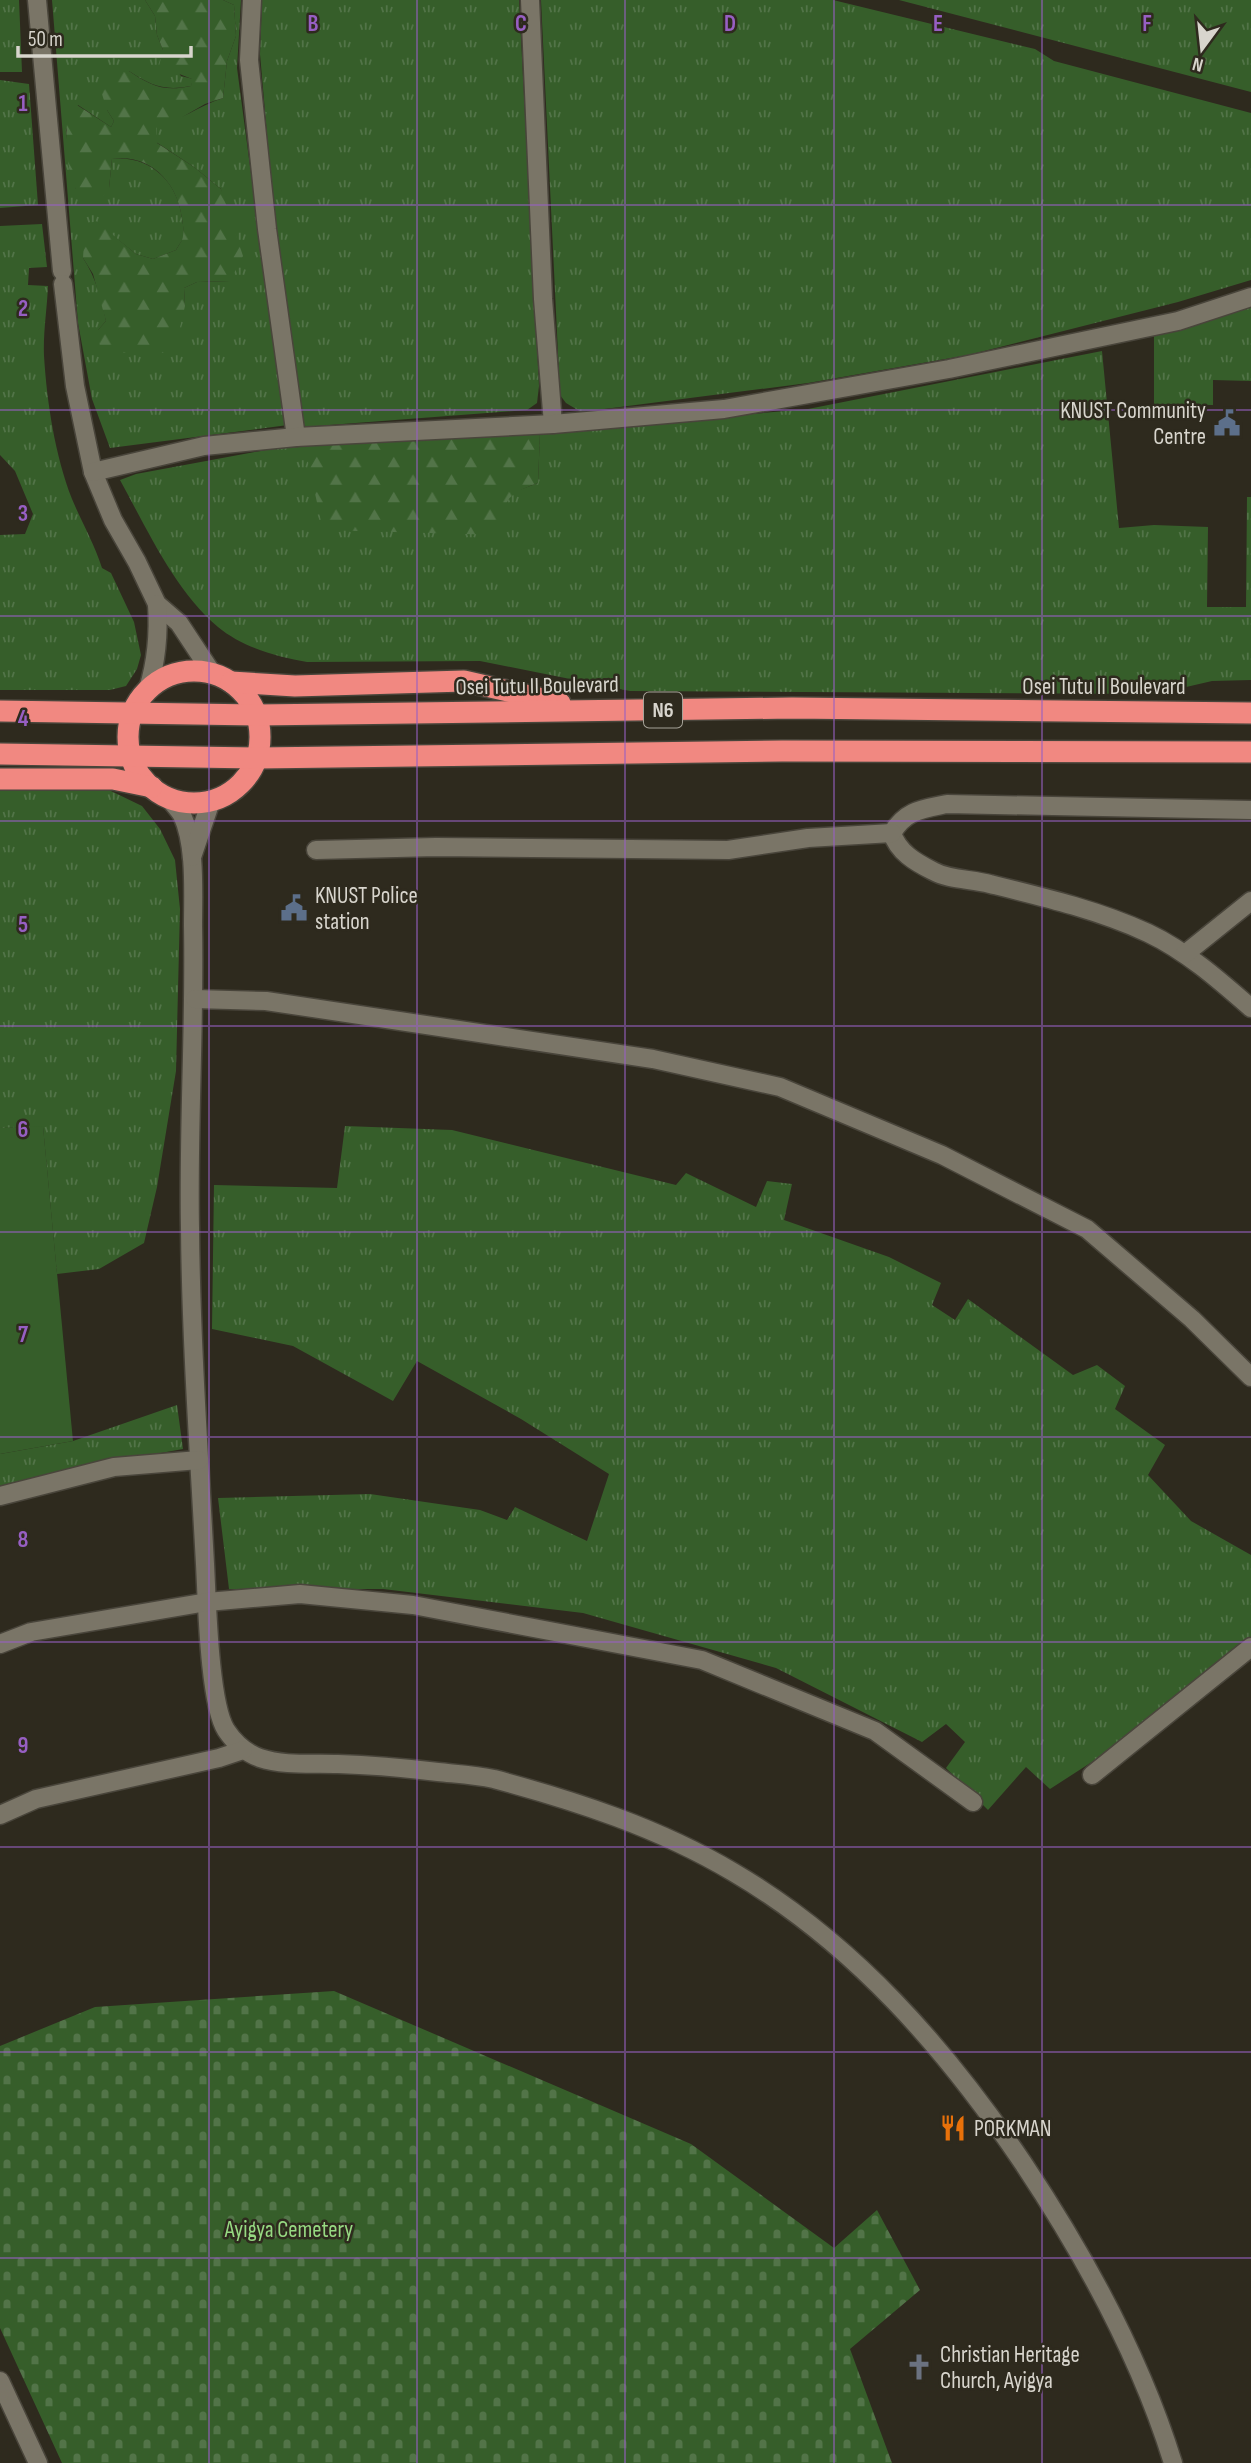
<svg xmlns="http://www.w3.org/2000/svg" width="1251" height="2463" font-family="'Sofia Sans Condensed',sans-serif">
  <style>
    .grass { fill: url(#grass-tufts) }
    .forest { fill: url(#forest-firs) }
    .cemetery { fill: url(#cemetery-stones) }
    .garden { fill: #365e2a }
    .lines { fill: none; stroke-linecap: round; stroke-linejoin: round }
    .minor-casing { stroke: #49453b; stroke-width: 21 }
    .highway-casing { stroke: #49453b; stroke-width: 24 }
    .minor { stroke: #7a7567; stroke-width: 18 }
    .highway { stroke: #f18881; stroke-width: 21 }
    .grid { fill: none; stroke: #975fc3; stroke-width: 2; stroke-opacity: 0.55 }
    .labels { text-anchor: middle; stroke-width: 5; stroke-linejoin: round; paint-order: stroke }
    .shield { fill: #2e2a1e; stroke: #a5a298; stroke-width: 2 }
    .shield-label { font-size: 21px; font-weight: bold; fill: #d8d5cd }
    .poi-label { font-size: 23px; fill: #d8d5cd; stroke: #2e2a1e; text-anchor: start }
    .street-label { font-size: 23px; fill: #d8d5cd; stroke: #2e2a1e }
    .park-label { font-size: 23px; fill: #96d982; stroke: #2e2a1e }
    .grid-label { font-size: 23px; text-anchor: middle; font-weight: bold; fill: #975fc3; stroke: #2e2a1e; stroke-width: 5; stroke-linejoin: round; paint-order: stroke }
  </style>
  <defs>
    <pattern id="grass-tufts" width="24" height="20" patternUnits="userSpaceOnUse" patternTransform="scale(1.75)"><rect width="24" height="20" fill="#365e2a"/><path d="M3 7l-1-3M5 7V3M7 7l1-3M15 17l-1-3M17 17v-4M19 17l1-3" fill="none" stroke="#527448"/></pattern>
    <pattern id="forest-firs" width="22" height="20" patternUnits="userSpaceOnUse" patternTransform="scale(1.75)"><rect width="22" height="20" fill="#365e2a"/><path d="M5 1l3.5 6h-7zM16 11l3.5 6h-7z" fill="#527448"/></pattern>
    <pattern id="cemetery-stones" width="16" height="16" patternUnits="userSpaceOnUse" patternTransform="scale(1.75)"><rect width="16" height="16" fill="#365e2a"/><path d="M2 7V4a2 2 0 0 1 4 0v3zM10 15v-3a2 2 0 0 1 4 0v3z" fill="#527448"/></pattern>
  </defs>
  <rect width="100%" height="100%" fill="#2e2a1e"/>
  <g class="grass">
    <path d="M 0,0 L 19,0 L 22,72 L 0,72 Z"/>
    <path d="M 52,0 L 145,0 L 155,16 L 157,35 L 163,50 L 181,76 L 193,79 L 191,86 C 164,91 152,86 129,71 L 107,110 L 114,121 L 111,127 L 78,105 L 66,130 L 70,169 L 76,189 L 109,188 L 112,159 C 150,155 178,182 182,219 C 183,224 184,231 184,236 C 183,240 178,246 176,250 L 153,259 L 136,254 L 96,222 L 83,258 C 96,278 101,298 106,321 L 98,330 L 185,306 L 184,288 L 197,282 L 230,281 L 221,189 L 194,167 L 156,142 L 156,126 C 180,121 199,106 223,98 L 227,61 L 236,36 L 234,5 L 223,0 L 241,0 L 237,68 L 266,287 L 288,425 L 110,448 L 92,399 L 78,323 Z"/>
    <path d="M 262,0 L 519,0 L 539,386 L 537,403 L 527,410 L 303,427 L 275,226 L 260,54 Z"/>
    <path d="M 541,0 L 833,0 L 1035,49 L 1054,61 L 1251,113 L 1251,280 L 1178,302 L 968,355 L 808,383 L 581,412 L 566,403 L 560,395 Z"/>
    <path d="M 899,0 L 1251,0 L 1251,92 Z"/>
    <path d="M 0,80 L 29,84 L 38,205 L 0,208 Z"/>
    <path d="M 42,224 L 47,267 L 29,268 L 28,285 L 48,286 C 47,309 43,333 44,356 C 47,403 55,455 72,499 C 82,523 94,543 102,568 L 111,573 L 134,622 L 141,655 L 137,669 L 126,686 L 110,690 L 0,690 L 0,535 L 25,534 L 33,514 L 15,471 L 0,455 L 0,226 Z"/>
    <path d="M 1251,306 L 1251,381 L 1213,380 L 1213,405 L 1154,404 L 1154,330 Z"/>
    <path d="M 1102,351 L 1119,528 L 1154,525 L 1208,527 L 1207,607 L 1246,607 L 1247,497 L 1251,497 L 1251,680 L 1212,681 L 1156,694 L 630,691 L 480,661 L 307,662 C 277,657 242,647 218,627 C 175,591 147,529 120,480 L 136,474 L 304,443 L 505,504 L 514,492 L 538,483 L 540,433 L 808,409 Z"/>
    <path d="M 78,789 L 111,791 L 142,806 L 160,829 L 175,860 L 180,909 L 176,1071 L 157,1187 L 144,1243 L 99,1269 L 57,1274 L 43,1127 L 0,1128 L 0,790 Z"/>
    <path d="M 345,1126 L 452,1130 L 676,1185 L 686,1173 L 756,1207 L 767,1181 L 792,1184 L 784,1220 L 889,1257 L 941,1283 L 932,1305 L 955,1320 L 968,1299 L 1073,1375 L 1097,1365 L 1125,1386 L 1115,1409 L 1165,1445 L 1148,1475 L 1191,1521 L 1251,1555 L 1251,1639 L 1129,1738 L 1050,1789 L 1026,1767 L 988,1810 L 946,1768 L 965,1742 L 946,1724 L 922,1742 L 776,1668 L 583,1613 L 383,1589 L 229,1589 L 218,1498 L 370,1494 L 480,1510 L 507,1520 L 515,1507 L 587,1541 L 609,1474 L 521,1419 L 417,1361 L 393,1401 L 293,1346 L 212,1329 L 214,1185 L 337,1188 Z"/>
    <path d="M 177,1405 L 183,1449 L 66,1470 L 0,1486 L 0,1454 L 73,1441 Z"/>
  </g>
  <g class="forest">
    <path d="M 145,0 L 223,0 L 234,5 L 236,36 L 227,61 L 223,98 L 205,104 L 172,123 L 156,127 L 157,143 L 194,167 L 221,189 L 243,256 L 230,281 L 197,282 L 184,288 L 185,306 L 177,340 L 163,353 L 113,353 L 103,350 L 98,342 L 98,330 L 106,321 L 93,274 L 83,258 L 84,242 L 89,224 L 96,221 L 136,254 L 153,259 L 176,250 C 178,246 183,240 183,236 C 184,231 183,224 182,219 C 178,183 150,153 112,159 L 109,188 L 100,200 C 91,199 82,197 76,189 C 67,176 63,126 70,112 C 71,110 76,106 77,105 L 111,127 L 114,121 L 107,110 L 102,94 L 110,73 L 129,71 C 151,86 164,92 191,86 L 192,79 L 159,66 L 163,50 L 157,35 L 155,16 Z"/>
    <path d="M 540,433 L 538,483 C 503,496 506,499 500,535 L 323,530 L 304,443 Z"/>
  </g>
  <path class="cemetery" d="M 334,1991 L 691,2144 L 834,2248 L 877,2210 L 920,2290 L 850,2349 L 892,2463 L 62,2463 L 0,2328 L 0,2046 L 95,2007 Z"/>
  <path class="garden" d="M 43,1126 L 73,1441 L 0,1454 L 0,1128 Z"/>
  <g class="lines">
    <g class="minor-casing">
      <g id="minor">
        <path d="M 37,0 L 62,271"/>
        <path d="M 252,0 L 249,60 L 267,229 L 296,437"/>
        <path d="M 530,0 L 543,299 L 553,424"/>
        <path d="M 63,284 L 75,386 L 93,472 L 113,520 L 137,562 L 157,604 L 179,623 L 212,673"/>
        <path d="M 93,472 L 204,446 L 296,437 L 553,424 L 724,409 L 949,369 L 1178,321 L 1251,297"/>
        <path d="M 148,689 C 157,660 159,634 157,604"/>
        <path d="M 168,797 C 172,803 178,808 182,815 C 196,845 193,892 193,926 C 195,1027 188,1127 190,1228 C 191,1340 199,1452 205,1564 C 207,1600 209,1703 226,1730 C 234,1742 246,1753 260,1758 C 284,1766 312,1763 338,1764 C 372,1765 405,1768 438,1772 C 457,1774 476,1775 494,1779 C 576,1801 659,1828 733,1872 C 854,1943 946,2049 1023,2163 C 1085,2256 1140,2356 1173,2463"/>
        <path d="M 1251,810 L 947,804 C 922,809 906,810 892,833 C 898,852 915,862 933,871 C 949,880 972,879 990,884 C 1043,897 1098,910 1148,933 C 1186,951 1219,980 1251,1008"/>
        <path d="M 316,850 L 436,847 L 728,850 L 808,838 L 892,833"/>
        <path d="M 192,857 L 211,801"/>
        <path d="M 1185,954 L 1251,901"/>
        <path d="M 195,999 L 266,1001 L 653,1059 L 780,1087 L 942,1155 L 1087,1229 L 1192,1319 L 1251,1377"/>
        <path d="M 0,1496 L 114,1467 L 199,1460"/>
        <path d="M 0,1644 L 31,1632 L 207,1602 L 300,1594 L 413,1605 L 702,1660 L 875,1731 L 973,1802"/>
        <path d="M 1092,1775 L 1251,1647"/>
        <path d="M 0,1815 L 36,1799 L 219,1758 L 243,1750"/>
        <path d="M 0,2381 L 38,2463"/>
      </g>
    </g>
    <g class="highway-casing">
      <g id="highway">
        <circle cx="194" cy="737" r="66"/>
        <path d="M 231,682 L 295,686 L 464,681 L 560,703"/>
        <path d="M 0,711 L 257,715 L 792,708 L 1251,713"/>
        <path d="M 0,754 L 258,758 L 782,751 L 1251,752"/>
        <path d="M 0,779 L 113,779 L 152,787"/>
      </g>
    </g>
    <use href="#minor" class="minor"/>
    <use href="#highway" class="highway"/>
  </g>
  <path class="grid" d="M 209,0 L 209,2463M 417,0 L 417,2463M 625,0 L 625,2463M 834,0 L 834,2463M 1042,0 L 1042,2463M 0,205 L 1251,205M 0,410 L 1251,410M 0,616 L 1251,616M 0,821 L 1251,821M 0,1026 L 1251,1026M 0,1232 L 1251,1232M 0,1437 L 1251,1437M 0,1642 L 1251,1642M 0,1847 L 1251,1847M 0,2052 L 1251,2052M 0,2258 L 1251,2258"/>
  <defs>
    <g id="civic-bare" transform="scale(2.1)"><path d="M-.6-6.5H3V-4.5H.6V-3L4-1V1h2V6H-6V1h2V-1L-.6-3ZM-1.2 2.5V6h2.4V2.5Z" fill="#5c6f8a" stroke="#2e2a1e" stroke-width="2.5" paint-order="stroke"/></g>
    <g id="restaurant-bare" transform="scale(2.1)"><path d="M-5-6h1v4h1v-4h1v4h1v-4h1v5L-1.5 .5V6h-2V.5L-5-1ZM5-6V6H3V1.5H1.5Q1.5-4 5-6Z" fill="#e8710a" stroke="#2e2a1e" stroke-width="2.5" paint-order="stroke"/></g>
    <g id="church-bare" transform="scale(2.1)"><path d="M-1.2-6h2.4v3.5h3.3v2.4h-3.3V6h-2.4V-.1h-3.3v-2.4h3.3Z" fill="#6b7280" stroke="#2e2a1e" stroke-width="2.5" paint-order="stroke"/></g>
  </defs>
  <g fill-rule="evenodd">
    <use href="#civic-bare" x="1227" y="423"/>
    <use href="#civic-bare" x="294" y="908"/>
    <use href="#restaurant-bare" x="953" y="2128"/>
    <use href="#church-bare" x="919" y="2367"/>
  </g>
  <g class="labels">
    <rect class="shield" x="644" y="692.5" width="38" height="35" rx="5"/>
    <g class="shield-label">
      <text x="663" y="717">N6</text>
    </g>
    <g class="poi-label">
      <text x="1206" y="418" text-anchor="end">KNUST Community<tspan x="1206" dy="26">Centre</tspan></text>
      <text x="315" y="903">KNUST Police<tspan x="315" dy="26">station</tspan></text>
      <text x="974" y="2136">PORKMAN</text>
      <text x="940" y="2362">Christian Heritage<tspan x="940" dy="26">Church, Ayigya</tspan></text>
    </g>
    <g class="street-label">
      <text transform="translate(537 685) rotate(-1)" y="8">Osei Tutu II Boulevard</text>
      <text x="1104" y="694">Osei Tutu II Boulevard</text>
    </g>
    <g class="park-label">
      <text x="289" y="2237">Ayigya Cemetery</text>
    </g>
  </g>
  <g class="grid-label">
    <text x="313" y="31">B</text>
    <text x="521" y="31">C</text>
    <text x="730" y="31">D</text>
    <text x="938" y="31">E</text>
    <text x="1147" y="31">F</text>
    <text x="23" y="111">1</text>
    <text x="23" y="316">2</text>
    <text x="23" y="521">3</text>
    <text x="23" y="726">4</text>
    <text x="23" y="932">5</text>
    <text x="23" y="1137">6</text>
    <text x="23" y="1342">7</text>
    <text x="23" y="1547">8</text>
    <text x="23" y="1753">9</text>
  </g>
  <g transform="translate(1202 49) rotate(195)" stroke="#2e2a1e" stroke-width="5" paint-order="stroke">
  <path d="M0-5L12 26L0 18L-12 26Z" fill="#d8d5cd"/>
  <text y="-10" font-size="19" font-weight="bold" text-anchor="middle" fill="#d8d5cd">N</text>
  </g>
  <path d="M18 46v10h173v-10" fill="none" stroke="#d8d5cd" stroke-width="3.5"/>
  <text x="28" y="46" font-size="21" fill="#d8d5cd" stroke="#2e2a1e" stroke-width="5" paint-order="stroke">50 m</text>
</svg>
